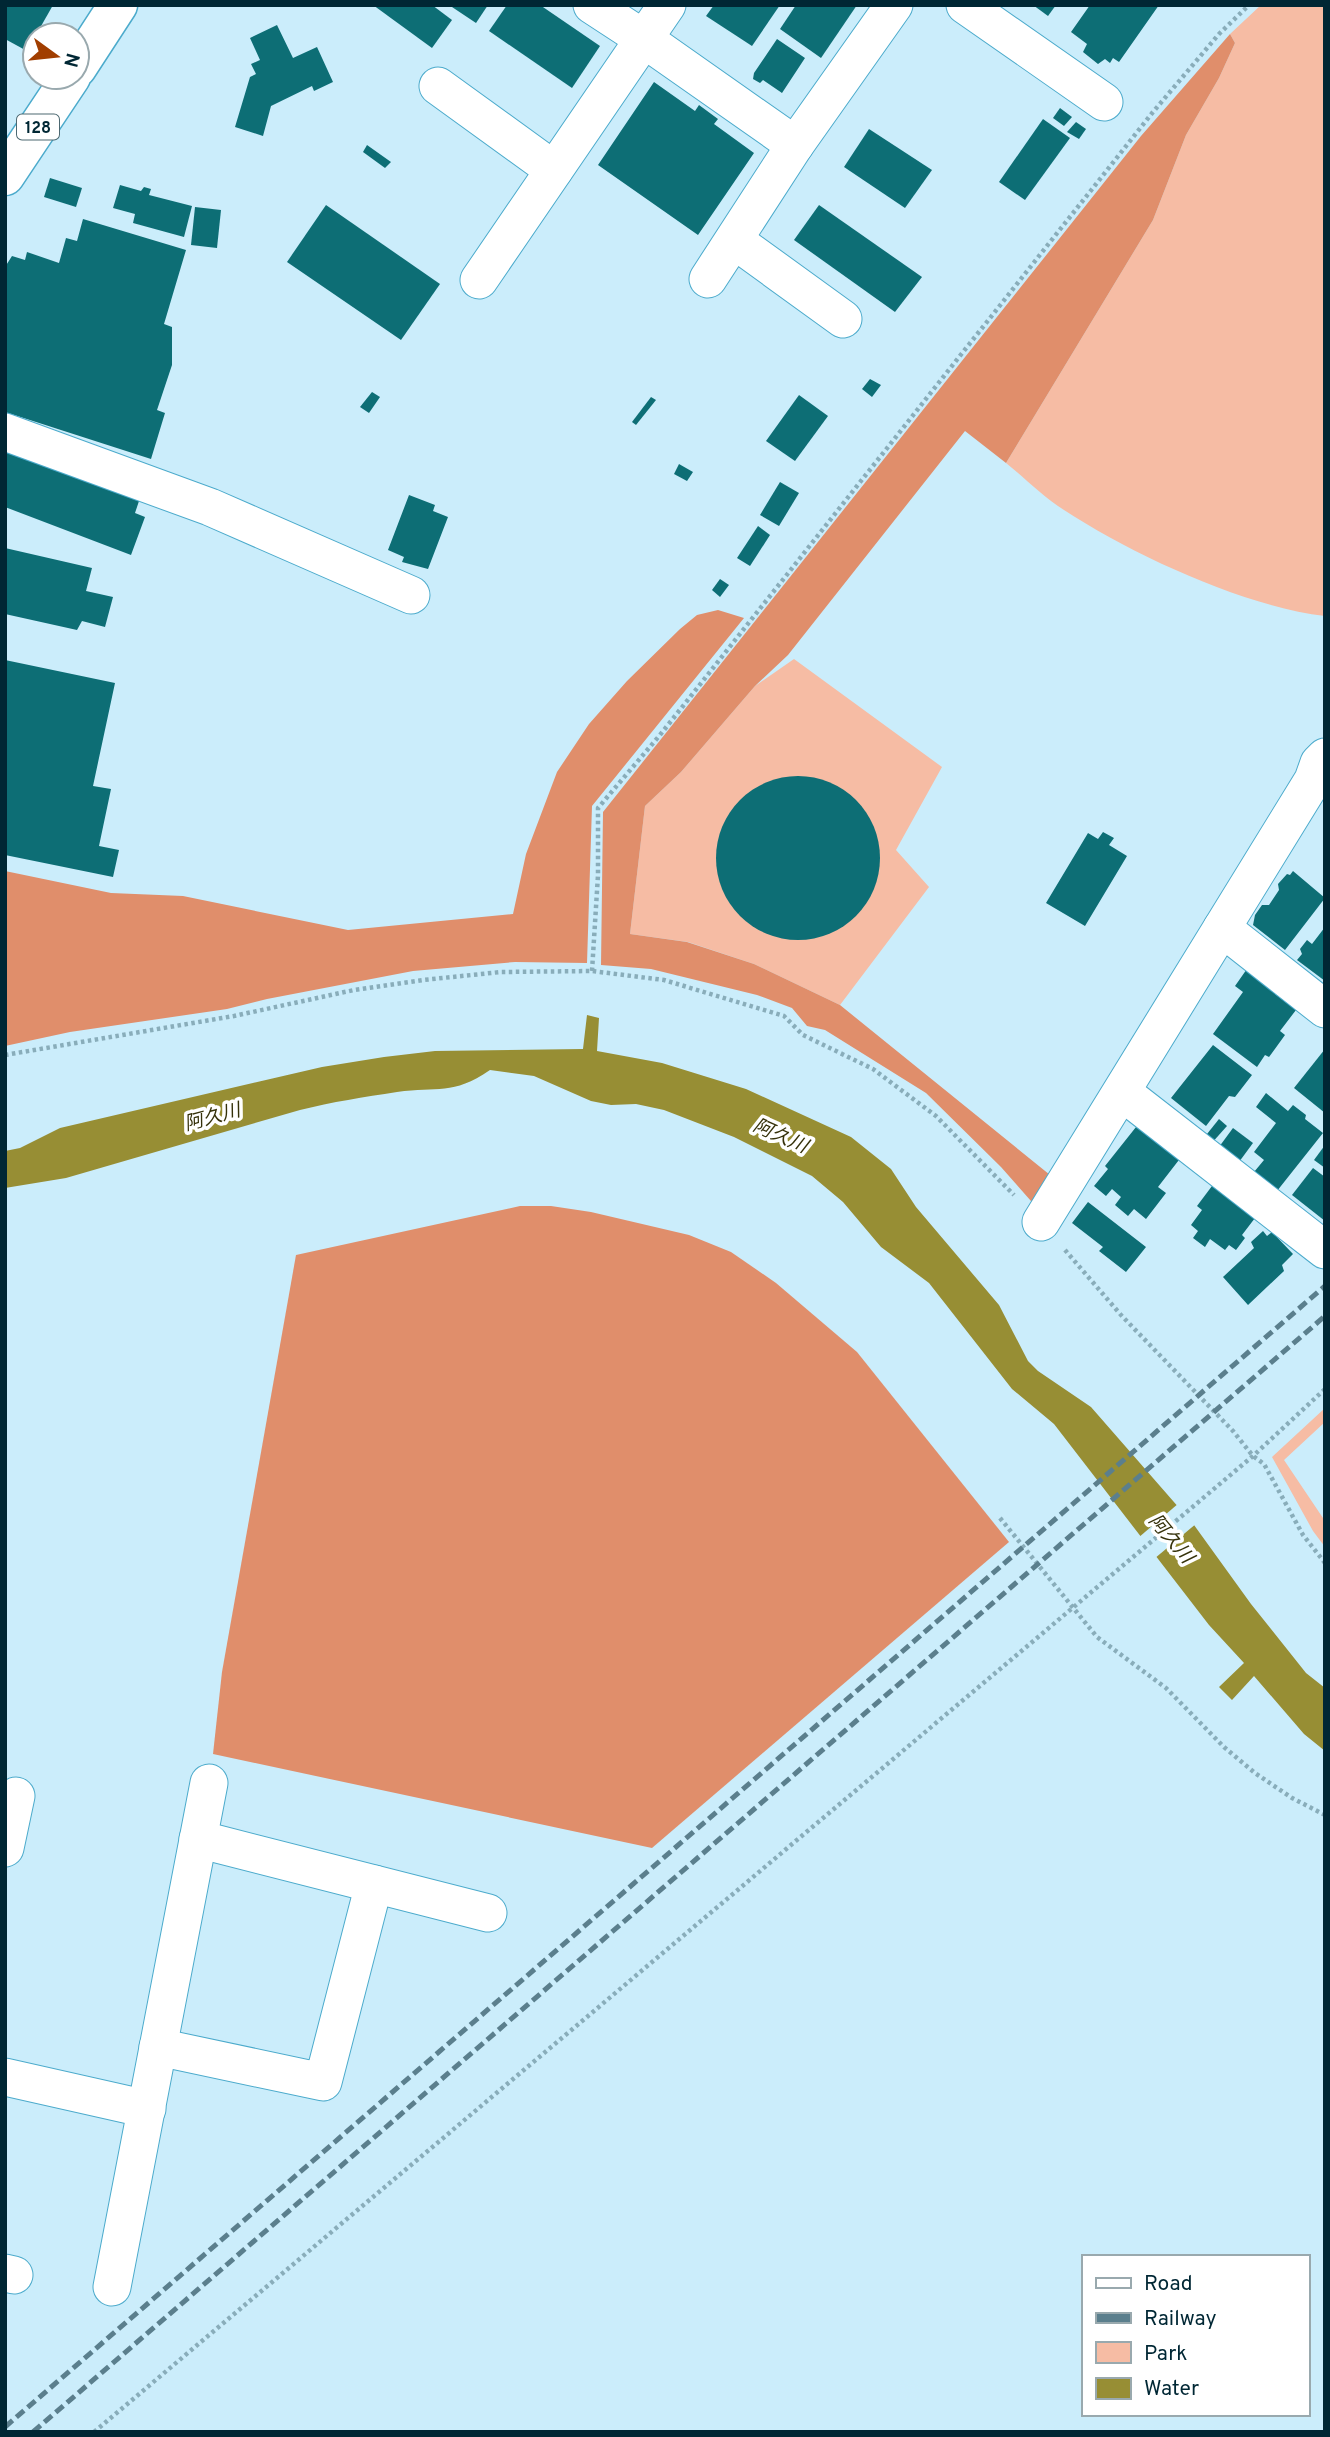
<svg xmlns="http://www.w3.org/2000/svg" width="1330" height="2437" font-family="Overpass,'Noto Sans JP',sans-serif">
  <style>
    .green { fill: #f6bca4 }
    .forest { fill: #e08e6b }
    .water { fill: #978e34 }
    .pier { fill: #cbedfb }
    .building { fill: #0d6e75 }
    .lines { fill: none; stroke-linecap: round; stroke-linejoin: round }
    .minor-casing { stroke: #4cabcc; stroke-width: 39 }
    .highway-casing { stroke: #4cabcc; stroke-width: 41 }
    .path { stroke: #89adba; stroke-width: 4.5; stroke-dasharray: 3.5 3.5; stroke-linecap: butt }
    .minor { stroke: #fff; stroke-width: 37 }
    .highway { stroke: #fff; stroke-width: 38 }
    .rail { stroke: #5b7f8d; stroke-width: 5; stroke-dasharray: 10 5; stroke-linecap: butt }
    .labels { text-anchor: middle; stroke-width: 7; stroke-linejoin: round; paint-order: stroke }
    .shield { fill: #fff; stroke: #4c6871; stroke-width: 2 }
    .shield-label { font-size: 16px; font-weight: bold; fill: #002734 }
    .water-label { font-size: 19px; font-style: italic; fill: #35310a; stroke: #fff }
  </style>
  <rect width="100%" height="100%" fill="#cbedfb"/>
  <g class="green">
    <path d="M 1261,5 L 1325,5 L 1325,616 C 1243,606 1133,555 1064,510 C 1043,497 1025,478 1006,463 L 1153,220 L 1186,135 L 1219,78 L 1235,43 L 1230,34 Z"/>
    <path d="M 794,659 L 942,767 L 896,850 L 929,887 L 840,1005 L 754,964 L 688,942 L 630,934 L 645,806 L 681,772 L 755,686 Z"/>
    <path d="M 1325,1408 L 1325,1422 L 1284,1460 L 1325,1521 L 1325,1547 L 1313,1531 L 1272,1457 Z"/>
  </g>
  <g class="forest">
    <path d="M 1230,34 L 1235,43 L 1219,78 L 1186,135 L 1153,220 L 1006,463 L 965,431 L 788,655 L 755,686 L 681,772 L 645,806 L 630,934 L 687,942 L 754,964 L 840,1005 L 1055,1179 L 1038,1209 L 1001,1167 L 926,1093 L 825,1030 L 807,1026 L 792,1008 L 757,995 L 651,969 L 601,965 L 603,812 L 1141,136 Z"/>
    <path d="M 718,610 L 744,618 L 592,806 L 587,963 L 515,962 L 413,971 L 267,999 L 227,1009 L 70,1032 L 5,1046 L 5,871 L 111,893 L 183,896 L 348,930 L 513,914 L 526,854 L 557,772 L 589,724 L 627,681 L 680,629 L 697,615 Z"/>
    <path d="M 520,1206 L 551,1206 L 591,1212 L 689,1235 L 731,1252 L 776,1283 L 857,1352 L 1009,1542 L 652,1848 L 213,1754 L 222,1672 L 296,1255 Z"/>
  </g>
  <path class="water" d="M 587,1015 L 599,1018 L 597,1051 L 662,1063 L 746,1089 L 851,1137 L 891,1169 L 916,1207 L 999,1305 L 1028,1361 L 1038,1371 L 1091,1407 L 1194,1525 L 1251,1604 L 1306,1673 L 1325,1688 L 1325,1751 L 1304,1734 L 1254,1676 L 1232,1700 L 1219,1687 L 1244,1663 L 1209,1625 L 1054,1424 L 1012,1389 L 929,1283 L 881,1247 L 843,1202 L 812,1176 L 734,1137 L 664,1110 L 636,1104 L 611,1105 L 591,1101 L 534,1076 L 490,1070 C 452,1096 438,1086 397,1092 C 364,1097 332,1102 300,1110 L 66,1178 L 5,1188 L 5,1151 L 20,1148 L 60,1128 L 322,1067 L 384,1057 L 435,1051 L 583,1049 Z"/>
  <path class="pier" d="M 1179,1503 L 1197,1523 L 1154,1559 L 1138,1538 Z"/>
  <g class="building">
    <path d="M 5,5 L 53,5 L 27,51 L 5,39 Z"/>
    <path d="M 373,5 L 432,5 L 452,20 L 432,48 Z"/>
    <path d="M 449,5 L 488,5 L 476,23 Z"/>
    <path d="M 507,5 L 540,5 L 600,46 L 572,88 L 489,31 Z"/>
    <path d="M 714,5 L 780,5 L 752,46 L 706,16 Z"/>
    <path d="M 796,5 L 857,5 L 821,58 L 780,29 Z"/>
    <path d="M 1033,5 L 1056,5 L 1048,16 Z"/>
    <path d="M 1090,5 L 1159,5 L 1119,62 L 1113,58 L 1110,63 L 1105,59 L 1098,64 L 1083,52 L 1087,44 L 1071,32 Z"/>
    <path d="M 277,25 L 293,58 L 317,47 L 333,82 L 314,91 L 312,86 L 271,106 L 263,136 L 235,127 L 250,77 L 256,74 L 251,64 L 260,60 L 250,38 Z"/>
    <path d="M 777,39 L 805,58 L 782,93 L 763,80 L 760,83 L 753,79 L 754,73 Z"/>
    <path d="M 654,82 L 695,111 L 699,105 L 718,119 L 714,124 L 754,153 L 698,235 L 598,165 Z"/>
    <path d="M 1060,108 L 1072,117 L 1064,126 L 1053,118 Z"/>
    <path d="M 1043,119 L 1070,138 L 1025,200 L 999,182 Z"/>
    <path d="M 1076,122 L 1086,129 L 1079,139 L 1067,132 Z"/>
    <path d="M 869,129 L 932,170 L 905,208 L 844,167 Z"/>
    <path d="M 367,145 L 391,162 L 385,168 L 363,152 Z"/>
    <path d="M 50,178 L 82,188 L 76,207 L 44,197 Z"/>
    <path d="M 120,185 L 141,191 L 144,187 L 151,189 L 149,195 L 192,206 L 184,237 L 133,223 L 135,214 L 113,208 Z"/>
    <path d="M 326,205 L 440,284 L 401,340 L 287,262 Z"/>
    <path d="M 819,205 L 922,277 L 895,312 L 794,240 Z"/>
    <path d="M 195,207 L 221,210 L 217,248 L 191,245 Z"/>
    <path d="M 83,219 L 186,250 L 164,324 L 172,327 L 172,365 L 157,410 L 165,413 L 151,459 L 5,412 L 5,267 L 12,256 L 25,260 L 27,252 L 59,263 L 66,238 L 77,241 Z"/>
    <path d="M 870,379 L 881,385 L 872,397 L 862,389 Z"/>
    <path d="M 372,392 L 380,397 L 369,413 L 360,407 Z"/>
    <path d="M 799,395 L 828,416 L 795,461 L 766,441 Z"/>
    <path d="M 651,397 L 656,400 L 636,425 L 632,422 Z"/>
    <path d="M 5,447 L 140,498 L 135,513 L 145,517 L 131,555 L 5,507 Z"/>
    <path d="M 679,464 L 693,472 L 687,481 L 674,474 Z"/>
    <path d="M 780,482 L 799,493 L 779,526 L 760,515 Z"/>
    <path d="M 409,495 L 435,505 L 433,511 L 448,517 L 428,569 L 402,562 L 404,557 L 388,550 Z"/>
    <path d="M 758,526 L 770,535 L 750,566 L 737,558 Z"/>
    <path d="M 5,548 L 92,568 L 86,591 L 113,597 L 105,627 L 82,621 L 77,630 L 5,614 Z"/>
    <path d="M 720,579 L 729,585 L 720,597 L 712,590 Z"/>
    <path d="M 5,660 L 115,683 L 93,786 L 111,789 L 99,846 L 119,850 L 113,877 L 5,855 Z"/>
    <circle cx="798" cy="858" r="82"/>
    <path d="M 1103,832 L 1114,838 L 1109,845 L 1127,856 L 1085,926 L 1046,903 L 1088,833 L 1098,839 Z"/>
    <path d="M 1293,871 L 1325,898 L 1285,950 L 1253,925 L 1255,915 L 1262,905 L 1269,905 L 1279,890 L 1278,884 L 1287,874 L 1290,875 Z"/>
    <path d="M 1325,927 L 1325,981 L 1297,960 L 1302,954 L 1300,949 L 1307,940 L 1312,944 Z"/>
    <path d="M 1249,966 L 1279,988 L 1275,994 L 1296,1010 L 1280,1031 L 1285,1035 L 1269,1057 L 1265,1055 L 1257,1067 L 1213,1034 L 1243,992 L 1235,986 Z"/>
    <path d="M 1213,1045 L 1252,1075 L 1235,1097 L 1229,1096 L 1206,1126 L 1171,1098 Z"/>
    <path d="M 1325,1049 L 1325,1113 L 1294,1088 Z"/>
    <path d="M 1266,1093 L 1288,1111 L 1293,1105 L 1306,1115 L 1305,1119 L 1323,1133 L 1277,1191 L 1254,1172 L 1264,1160 L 1254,1152 L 1276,1123 L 1256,1107 Z"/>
    <path d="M 1219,1119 L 1227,1126 L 1210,1145 L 1203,1139 Z"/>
    <path d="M 1140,1122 L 1182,1156 L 1158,1187 L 1166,1193 L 1146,1219 L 1134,1209 L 1128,1216 L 1115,1205 L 1121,1197 L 1112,1189 L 1106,1196 L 1094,1186 L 1108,1169 L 1105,1166 Z"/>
    <path d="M 1233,1128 L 1253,1143 L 1239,1162 L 1219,1147 Z"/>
    <path d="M 1325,1145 L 1325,1168 L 1314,1160 Z"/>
    <path d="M 1313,1168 L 1325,1177 L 1325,1221 L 1292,1195 Z"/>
    <path d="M 1212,1186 L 1255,1218 L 1242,1235 L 1245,1238 L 1236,1250 L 1229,1245 L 1225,1250 L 1210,1239 L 1205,1247 L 1193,1238 L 1198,1231 L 1191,1225 L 1202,1210 L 1197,1206 Z"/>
    <path d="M 1088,1202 L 1146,1247 L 1126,1272 L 1099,1251 L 1103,1247 L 1072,1223 Z"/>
    <path d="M 1263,1231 L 1267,1236 L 1272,1232 L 1293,1254 L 1282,1265 L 1284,1271 L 1248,1305 L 1223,1277 L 1254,1248 L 1251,1242 Z"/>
  </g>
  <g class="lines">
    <g class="minor-casing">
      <g id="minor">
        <path d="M 592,5 L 644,39 L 795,145"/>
        <path d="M 965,5 L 1104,102"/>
        <path d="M 438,86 L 554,170"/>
        <path d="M 734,240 L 843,319"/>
        <path d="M 708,279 L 795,145 L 894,5"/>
        <path d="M 479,280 L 667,5"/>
        <path d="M 5,432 L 210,507 L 411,595"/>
        <path d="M 1222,928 L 1325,1009"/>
        <path d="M 1122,1092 L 1325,1250"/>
        <path d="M 1041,1222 L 1313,780 L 1319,763 L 1325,757"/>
        <path d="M 198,1839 L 488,1913"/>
        <path d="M 5,1848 L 16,1796"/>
        <path d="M 158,2047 L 323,2082 L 374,1884"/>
        <path d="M 5,2077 L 147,2109"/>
        <path d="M 5,2273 L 14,2275"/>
        <path d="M 112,2287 L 209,1783"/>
      </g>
    </g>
    <g class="highway-casing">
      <g id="highway">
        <path d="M 77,68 L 118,5"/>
        <path d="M 5,176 L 71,77"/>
      </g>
    </g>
    <g class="path">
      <path d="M 592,971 L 598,875 L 598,808 L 660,735 L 1153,112 L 1219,34 L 1249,5"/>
      <path d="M 5,1055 L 234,1016 L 354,990 L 423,980 L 501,972 L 592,971 L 664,980 L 784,1016 L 803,1035 L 873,1069 L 936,1116 L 1014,1195"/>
      <path d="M 1065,1250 L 1121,1315 L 1233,1431 L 1253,1456 L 1264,1464 L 1303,1535 L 1325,1563"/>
      <path d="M 1000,1518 L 1097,1637 L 1166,1688 L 1224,1747 L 1255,1773 L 1292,1798 L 1325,1815"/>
      <path d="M 94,2432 L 1253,1456 L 1325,1389"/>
    </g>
    <use href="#minor" class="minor"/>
    <use href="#highway" class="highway"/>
    <g class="rail">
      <path d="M 5,2427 L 1325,1286"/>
      <path d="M 33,2432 L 1325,1316"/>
    </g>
  </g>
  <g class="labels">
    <rect class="shield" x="17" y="114.5" width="42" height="25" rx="5"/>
    <g class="shield-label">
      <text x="38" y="133">128</text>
    </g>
    <g class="water-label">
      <text transform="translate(212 1116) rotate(-15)" y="7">阿久川</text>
      <text transform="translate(781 1135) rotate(24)" y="7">阿久川</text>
      <text transform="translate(1172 1538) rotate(50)" y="7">阿久川</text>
    </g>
  </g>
  <rect width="1330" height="2437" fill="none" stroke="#002734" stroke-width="14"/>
  <rect x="1082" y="2255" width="228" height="161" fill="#ffffff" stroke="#99a9ae" stroke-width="2"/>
  <rect x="1096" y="2278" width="35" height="10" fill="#ffffff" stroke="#99a9ae" stroke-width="2"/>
  <text x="1144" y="2290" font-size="21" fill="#002734">Road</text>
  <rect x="1096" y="2313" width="35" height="10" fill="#5b7f8d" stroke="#99a9ae" stroke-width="2"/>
  <text x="1144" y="2325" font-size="21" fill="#002734">Railway</text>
  <rect x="1096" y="2342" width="35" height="21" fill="#f6bca4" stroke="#99a9ae" stroke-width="2"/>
  <text x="1144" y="2360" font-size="21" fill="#002734">Park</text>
  <rect x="1096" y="2378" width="35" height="21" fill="#978e34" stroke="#99a9ae" stroke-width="2"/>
  <text x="1144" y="2395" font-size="21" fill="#002734">Water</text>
  <g transform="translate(56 56) rotate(105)"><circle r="33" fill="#ffffff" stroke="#99a9ae" stroke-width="2"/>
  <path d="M0-5L12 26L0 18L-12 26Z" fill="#a13e00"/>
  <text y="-10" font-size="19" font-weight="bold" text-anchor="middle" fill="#002734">N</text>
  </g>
</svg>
